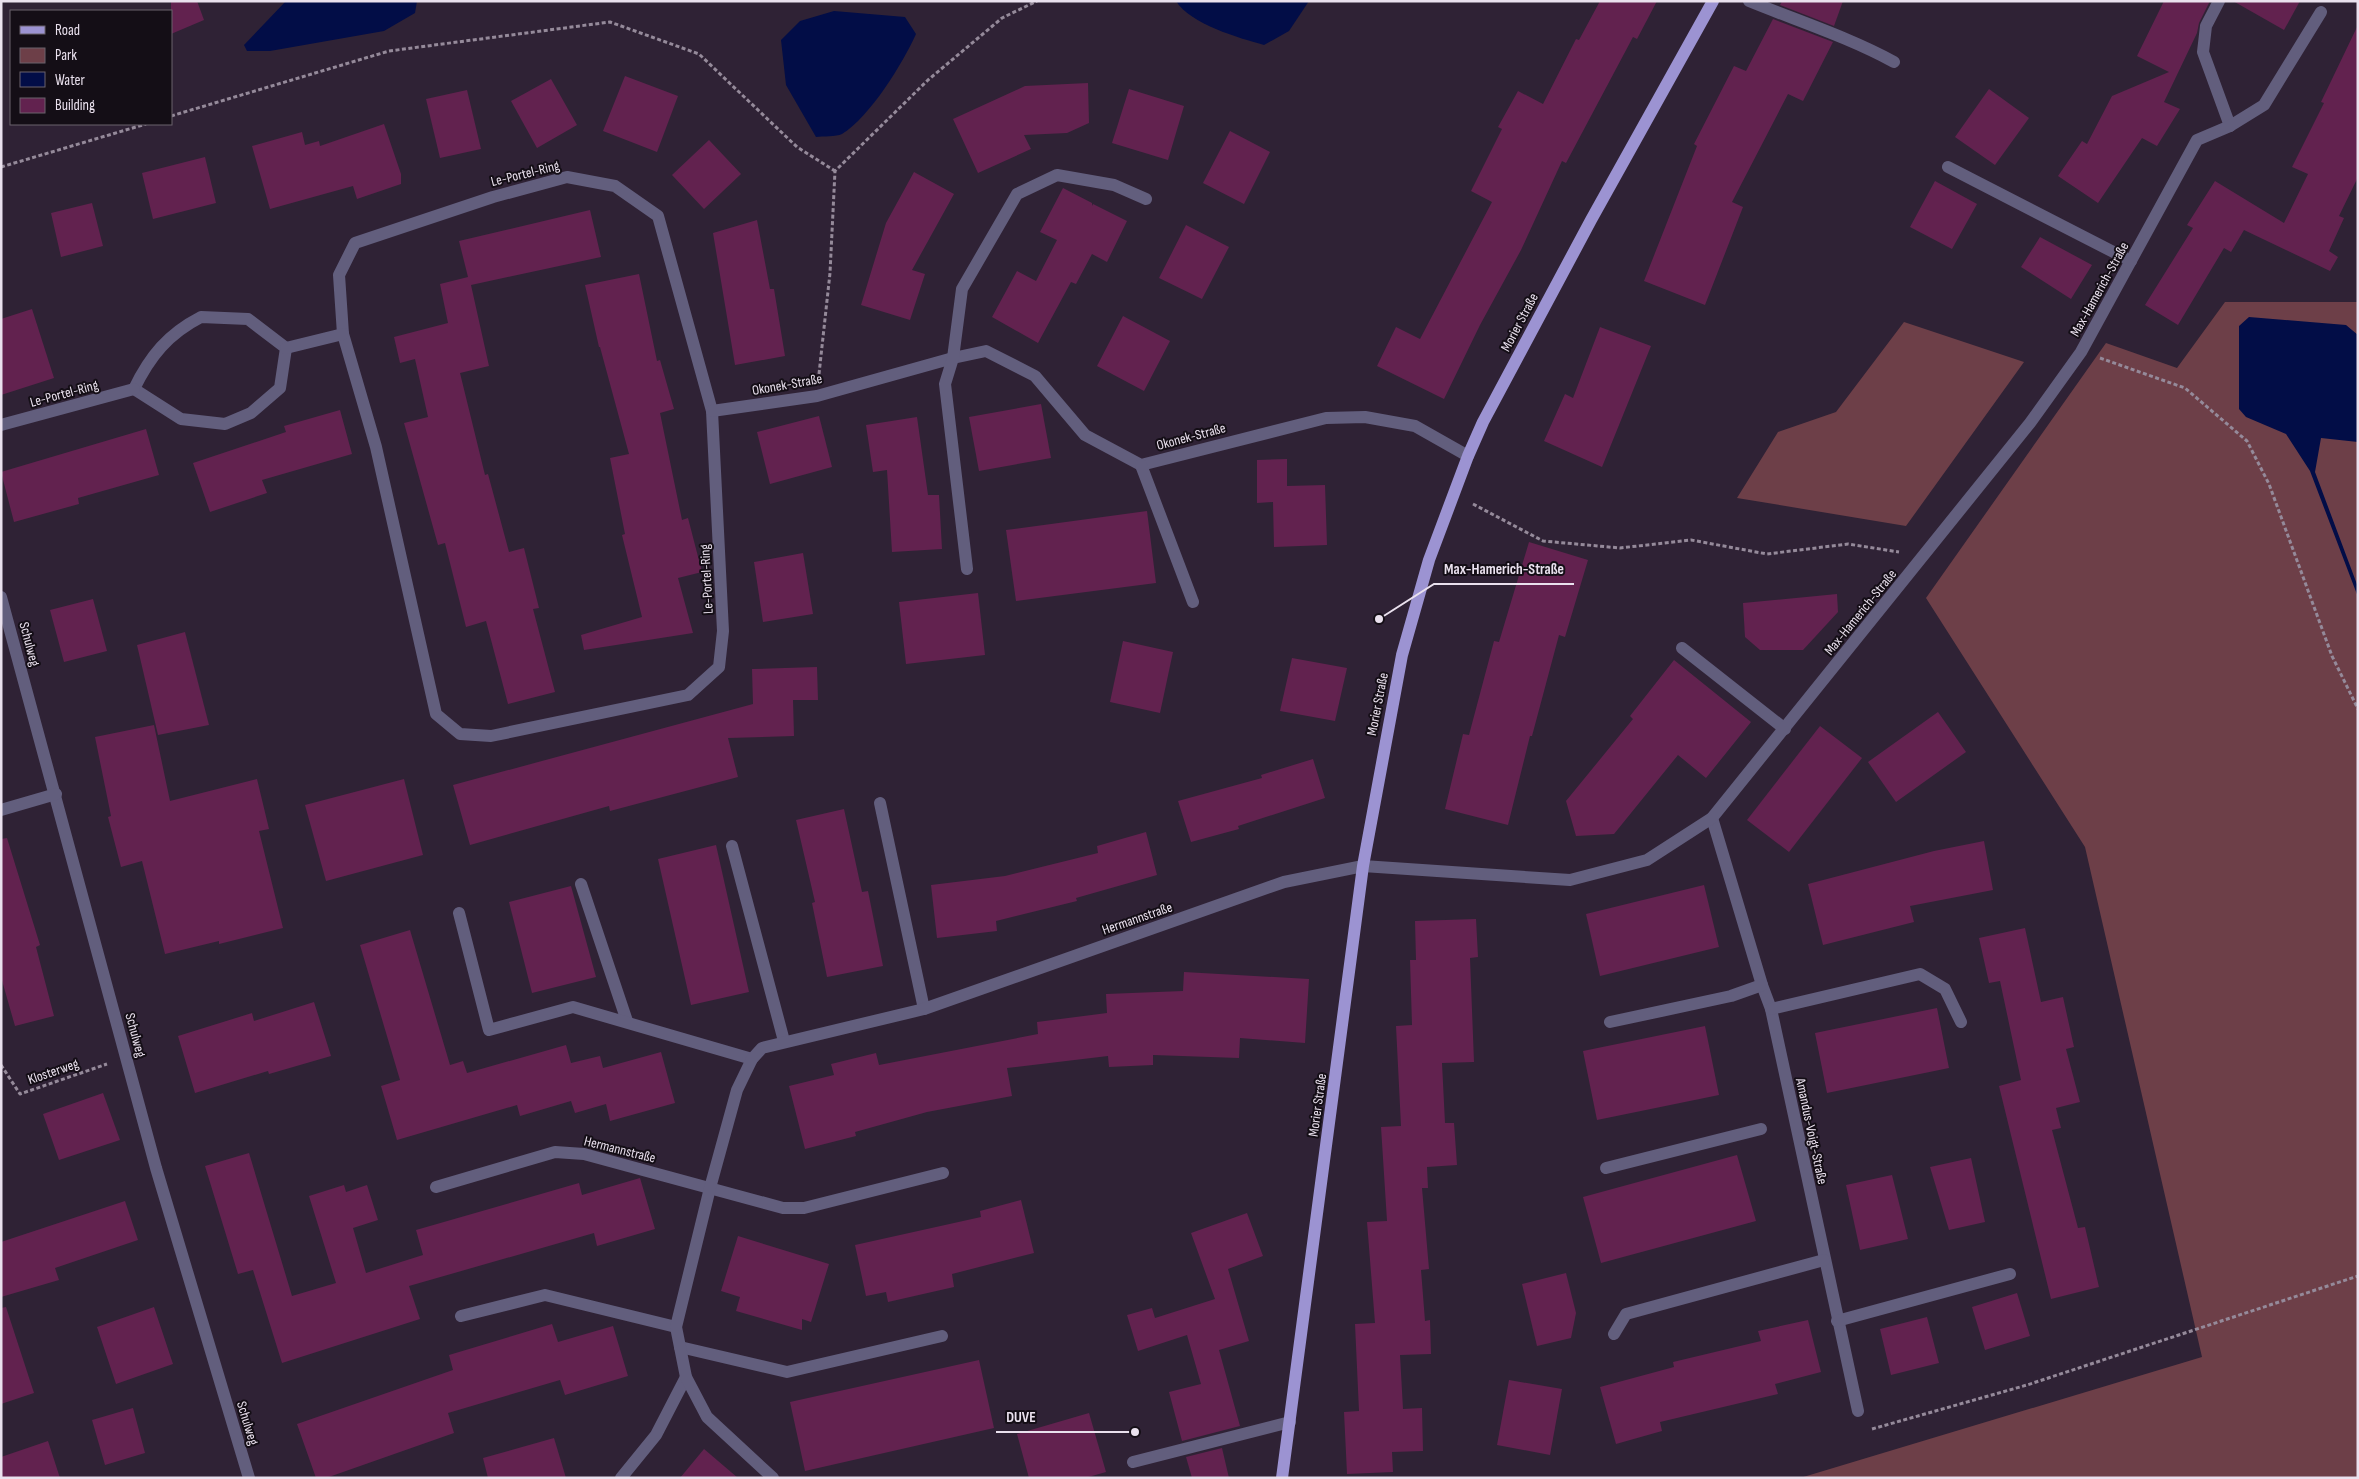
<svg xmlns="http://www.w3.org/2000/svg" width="2359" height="1479" font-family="'Sofia Sans Condensed',sans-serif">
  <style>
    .green { fill: #6d3f48 }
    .water { fill: #020d47 }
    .building { fill: #62224f }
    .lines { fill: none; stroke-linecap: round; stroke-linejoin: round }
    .path { stroke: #958a9a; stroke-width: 3; stroke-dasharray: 4 2.5; stroke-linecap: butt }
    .minor { stroke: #625e7d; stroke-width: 12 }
    .major { stroke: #9c93d2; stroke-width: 12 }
    .labels { text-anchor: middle; stroke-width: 4; stroke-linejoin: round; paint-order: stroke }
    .street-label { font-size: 14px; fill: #eae1ee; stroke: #140e16 }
    .leader { fill: none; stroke: #eae1ee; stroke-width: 2 }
    .callout-dot { fill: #eae1ee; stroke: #140e16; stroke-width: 2 }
    .callout-label { font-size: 15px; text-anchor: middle; font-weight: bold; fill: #eae1ee; stroke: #140e16; stroke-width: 4; stroke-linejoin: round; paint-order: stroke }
  </style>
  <rect width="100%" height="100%" fill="#2f2235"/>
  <g class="green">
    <path d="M 2225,302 L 2358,302 L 2358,1478 L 1800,1478 L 2202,1357 L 2085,847 L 1926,598 L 2106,343 L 2177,368 Z"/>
    <path d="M 1904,322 L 2024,362 L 1906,526 L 1737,498 L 1778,432 L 1836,412 Z"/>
  </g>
  <g class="water">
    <path d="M 286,1 L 417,1 L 415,13 L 384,31 L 270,51 L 247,51 L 244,45 Z"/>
    <path d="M 1176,1 L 1309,1 L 1289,31 L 1264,45 C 1239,38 1190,24 1176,1 Z"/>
    <path d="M 834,11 L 905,17 L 916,34 C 903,63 870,117 842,134 C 836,137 823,136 816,137 L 786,85 L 781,40 L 800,21 Z"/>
    <path d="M 2249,317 L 2346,325 L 2358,335 L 2358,442 L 2321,438 L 2315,472 L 2358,587 L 2358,597 L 2310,471 L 2286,434 L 2246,417 L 2239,409 L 2239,326 Z"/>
  </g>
  <g class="building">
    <path d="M 171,1 L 197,1 L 204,20 L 171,34 Z"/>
    <path d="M 1600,1 L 1657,1 L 1637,39 L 1633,37 L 1566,163 L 1562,161 L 1521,250 L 1480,325 L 1444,399 L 1377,366 L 1396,327 L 1420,339 L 1492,202 L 1471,191 L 1502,129 L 1498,127 L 1518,91 L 1543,104 L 1576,39 L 1579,40 Z"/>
    <path d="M 1782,1 L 1843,1 L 1834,26 L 1780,5 Z"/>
    <path d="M 2164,1 L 2210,1 L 2199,23 L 2197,33 L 2164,102 L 2180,109 L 2157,146 L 2142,138 L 2098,203 L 2058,176 L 2082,141 L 2087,144 L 2112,96 L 2169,72 L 2137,56 Z"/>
    <path d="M 2233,1 L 2300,1 L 2284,30 Z"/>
    <path d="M 1773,19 L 1833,42 L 1803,101 L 1788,94 L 1732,202 L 1743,207 L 1705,305 L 1644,281 L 1697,146 L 1694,144 L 1734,66 L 1746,71 Z"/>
    <path d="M 2358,25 L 2358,177 L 2339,216 L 2344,218 L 2329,251 L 2338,257 L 2330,271 L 2244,230 L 2231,252 L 2224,248 L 2178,325 L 2145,305 L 2193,228 L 2187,225 L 2215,181 L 2284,223 L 2308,174 L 2292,167 L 2324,103 L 2321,102 Z"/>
    <path d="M 625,76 L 678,96 L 657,152 L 603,131 Z"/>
    <path d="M 551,79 L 577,125 L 537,148 L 511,101 Z"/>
    <path d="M 1088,83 L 1089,123 L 1067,133 L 1024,135 L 1031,149 L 978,173 L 953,119 L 1025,86 Z"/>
    <path d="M 1129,89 L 1184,106 L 1168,160 L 1112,143 Z"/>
    <path d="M 1989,89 L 2029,118 L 1995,165 L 1955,137 Z"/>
    <path d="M 467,90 L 481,149 L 440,158 L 426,99 Z"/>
    <path d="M 384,124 L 401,174 L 401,184 L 357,199 L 353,186 L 270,209 L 252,146 L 302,132 L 305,145 L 319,141 L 320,146 Z"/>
    <path d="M 1230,131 L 1270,152 L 1244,204 L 1203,183 Z"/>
    <path d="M 709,140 L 741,174 L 704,209 L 672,175 Z"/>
    <path d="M 205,157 L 216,203 L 153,219 L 142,173 Z"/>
    <path d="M 914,172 L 954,194 L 912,270 L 925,274 L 910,320 L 861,305 L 886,223 Z"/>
    <path d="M 1935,181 L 1977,204 L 1952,249 L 1910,227 Z"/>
    <path d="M 1063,188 L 1092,203 L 1092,206 L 1093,204 L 1127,221 L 1107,262 L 1092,254 L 1076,284 L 1071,282 L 1038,343 L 992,317 L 1017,271 L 1036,281 L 1057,240 L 1040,232 Z"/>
    <path d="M 92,203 L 103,246 L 61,257 L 51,213 Z"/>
    <path d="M 590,210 L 601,257 L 471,285 L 489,366 L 460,373 L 485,475 L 488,474 L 509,552 L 524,548 L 539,608 L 533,609 L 555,692 L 508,704 L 486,621 L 466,627 L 445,543 L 438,545 L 404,423 L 428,417 L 415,359 L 400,363 L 394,337 L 448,323 L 440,284 L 468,277 L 459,241 Z"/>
    <path d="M 757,220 L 770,289 L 774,289 L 785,356 L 735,365 L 713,233 Z"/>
    <path d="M 1186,225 L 1229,247 L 1202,299 L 1159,278 Z"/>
    <path d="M 2040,237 L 2092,265 L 2071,299 L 2021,267 Z"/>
    <path d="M 639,274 L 657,361 L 660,360 L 674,409 L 660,413 L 682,520 L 688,518 L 702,572 L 678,578 L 693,633 L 584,650 L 581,635 L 642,617 L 622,535 L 625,534 L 610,458 L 629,454 L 600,347 L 599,347 L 585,285 Z"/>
    <path d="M 32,309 L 54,378 L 1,395 L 1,319 Z"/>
    <path d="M 1123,316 L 1170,341 L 1144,391 L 1097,366 Z"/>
    <path d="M 1600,327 L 1651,346 L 1602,467 L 1544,441 L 1565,394 L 1573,398 Z"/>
    <path d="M 1041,404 L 1051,458 L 979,471 L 969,417 Z"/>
    <path d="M 340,410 L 352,454 L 262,480 L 267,493 L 210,512 L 193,463 L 286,432 L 284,426 Z"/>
    <path d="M 819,416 L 832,467 L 770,484 L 757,432 Z"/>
    <path d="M 917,417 L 928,495 L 939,495 L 942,549 L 892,552 L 887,470 L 873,472 L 866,425 Z"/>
    <path d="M 146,429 L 159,475 L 78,498 L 79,504 L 14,522 L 1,472 Z"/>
    <path d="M 1287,459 L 1287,486 L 1325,485 L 1327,545 L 1274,547 L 1273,502 L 1257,503 L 1257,460 Z"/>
    <path d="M 1147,511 L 1156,583 L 1016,601 L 1006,530 Z"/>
    <path d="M 1529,542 L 1588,560 L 1565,637 L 1559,635 L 1532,736 L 1530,736 L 1508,825 L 1445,809 L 1463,734 L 1469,735 L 1494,641 L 1499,642 Z"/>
    <path d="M 803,553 L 813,614 L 763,622 L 754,562 Z"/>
    <path d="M 978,593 L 985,655 L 906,664 L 899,602 Z"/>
    <path d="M 1837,594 L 1838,612 L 1803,650 L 1760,650 L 1745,637 L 1743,603 Z"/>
    <path d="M 93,599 L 107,651 L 64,662 L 50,610 Z"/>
    <path d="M 185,632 L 209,725 L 158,735 L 137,645 Z"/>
    <path d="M 1123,641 L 1173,652 L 1160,713 L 1110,702 Z"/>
    <path d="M 1292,658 L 1347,668 L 1335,721 L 1280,711 Z"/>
    <path d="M 1674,660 L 1751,722 L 1706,778 L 1678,755 L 1614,834 L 1576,836 L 1566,801 L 1633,719 L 1630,716 Z"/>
    <path d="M 817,667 L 818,700 L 793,700 L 794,736 L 728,738 L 738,777 L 610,811 L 609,806 L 470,845 L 453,785 L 753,704 L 752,669 Z"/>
    <path d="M 1938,712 L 1966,752 L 1896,802 L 1868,762 Z"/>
    <path d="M 154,725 L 170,801 L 257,779 L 269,829 L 259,831 L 283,928 L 219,944 L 219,941 L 165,954 L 142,861 L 121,867 L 108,817 L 111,816 L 95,737 Z"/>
    <path d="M 1820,726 L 1862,758 L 1789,852 L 1747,820 Z"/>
    <path d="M 1313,759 L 1325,798 L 1238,826 L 1239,829 L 1191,842 L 1178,801 L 1262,778 L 1261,775 Z"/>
    <path d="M 404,779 L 423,855 L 326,881 L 305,805 Z"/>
    <path d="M 844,809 L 862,892 L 868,891 L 883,966 L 827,977 L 812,903 L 815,902 L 796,820 Z"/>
    <path d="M 1146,832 L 1157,875 L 1076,898 L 1077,901 L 996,921 L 997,931 L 937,938 L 931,885 L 1005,876 L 1098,853 L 1097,846 Z"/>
    <path d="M 7,838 L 40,945 L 36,947 L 54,1016 L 15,1026 L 1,977 L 1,839 Z"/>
    <path d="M 1984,841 L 1993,890 L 1910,906 L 1914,922 L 1823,945 L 1808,884 L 1934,851 Z"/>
    <path d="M 716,845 L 749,992 L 691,1005 L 658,859 Z"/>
    <path d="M 1704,885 L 1719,947 L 1600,976 L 1586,914 Z"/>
    <path d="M 571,886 L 596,977 L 532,993 L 509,902 Z"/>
    <path d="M 1476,919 L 1478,957 L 1470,958 L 1474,1062 L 1442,1063 L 1445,1123 L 1454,1123 L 1457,1165 L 1427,1167 L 1428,1188 L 1422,1188 L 1429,1269 L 1421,1270 L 1425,1321 L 1430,1320 L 1431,1354 L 1400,1355 L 1403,1409 L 1422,1408 L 1423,1451 L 1392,1452 L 1393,1472 L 1347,1474 L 1344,1412 L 1359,1411 L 1355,1324 L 1375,1323 L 1367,1222 L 1387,1221 L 1381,1127 L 1401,1126 L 1396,1026 L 1412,1025 L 1410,960 L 1416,960 L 1415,921 Z"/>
    <path d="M 2025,928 L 2041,1002 L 2063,997 L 2074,1047 L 2066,1049 L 2080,1102 L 2056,1108 L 2061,1128 L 2052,1130 L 2078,1228 L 2085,1227 L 2099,1287 L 2051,1299 L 1999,1086 L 2021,1080 L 2000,981 L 1989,983 L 1979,938 Z"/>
    <path d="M 410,930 L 450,1065 L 463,1061 L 467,1073 L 566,1045 L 571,1063 L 600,1056 L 603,1068 L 661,1052 L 675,1103 L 610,1121 L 606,1104 L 575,1113 L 571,1101 L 520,1116 L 517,1105 L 397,1140 L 381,1086 L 400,1080 L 360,945 Z"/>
    <path d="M 1184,972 L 1309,979 L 1305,1043 L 1240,1038 L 1239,1058 L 1153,1055 L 1153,1065 L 1109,1067 L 1108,1056 L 1007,1068 L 1012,1096 L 927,1112 L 855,1132 L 856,1136 L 805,1149 L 789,1086 L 834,1075 L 831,1064 L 876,1053 L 879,1065 L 1038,1034 L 1037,1022 L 1107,1013 L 1106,994 L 1183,991 Z"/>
    <path d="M 314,1002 L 331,1056 L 269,1074 L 268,1071 L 195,1093 L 178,1036 L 252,1013 L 254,1021 Z"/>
    <path d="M 1937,1008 L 1949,1068 L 1827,1093 L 1815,1033 Z"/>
    <path d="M 1705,1026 L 1719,1095 L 1597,1120 L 1583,1051 Z"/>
    <path d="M 103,1093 L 120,1140 L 59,1160 L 43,1114 Z"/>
    <path d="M 249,1153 L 292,1296 L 336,1283 L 309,1196 L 344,1185 L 346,1192 L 367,1185 L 378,1220 L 353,1228 L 366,1273 L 423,1255 L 416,1230 L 579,1183 L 582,1195 L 640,1178 L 655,1229 L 597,1246 L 594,1233 L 409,1286 L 420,1319 L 282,1363 L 253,1270 L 238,1274 L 205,1166 Z"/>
    <path d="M 1737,1155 L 1756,1221 L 1601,1263 L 1583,1197 Z"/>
    <path d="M 1971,1158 L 1985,1222 L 1949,1230 L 1930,1167 Z"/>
    <path d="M 1892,1175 L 1908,1239 L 1860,1250 L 1846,1185 Z"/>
    <path d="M 1021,1200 L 1034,1253 L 952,1274 L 954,1287 L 888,1302 L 886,1292 L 866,1296 L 855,1245 L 981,1217 L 980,1211 Z"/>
    <path d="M 125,1201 L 138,1240 L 55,1268 L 59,1280 L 1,1297 L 1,1242 Z"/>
    <path d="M 1247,1213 L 1263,1256 L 1228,1269 L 1249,1341 L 1219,1350 L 1240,1426 L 1182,1441 L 1169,1392 L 1201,1384 L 1187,1335 L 1138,1351 L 1127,1315 L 1152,1308 L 1155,1318 L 1215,1299 L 1191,1233 Z"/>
    <path d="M 738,1236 L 829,1264 L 811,1322 L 802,1319 L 802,1330 L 736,1311 L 740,1297 L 721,1291 Z"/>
    <path d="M 1566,1273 L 1576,1313 L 1571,1338 L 1537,1346 L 1522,1284 Z"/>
    <path d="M 2017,1293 L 2030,1336 L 1985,1350 L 1972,1307 Z"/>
    <path d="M 6,1307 L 34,1393 L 1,1404 L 1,1308 Z"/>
    <path d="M 154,1307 L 173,1364 L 116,1384 L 97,1327 Z"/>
    <path d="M 1927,1317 L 1939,1363 L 1891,1375 L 1880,1329 Z"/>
    <path d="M 1808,1320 L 1821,1372 L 1775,1384 L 1778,1394 L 1660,1422 L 1662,1431 L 1616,1444 L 1600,1387 L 1674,1367 L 1673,1362 L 1761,1341 L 1758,1331 Z"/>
    <path d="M 552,1324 L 558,1342 L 613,1326 L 628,1376 L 565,1395 L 560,1380 L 448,1413 L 454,1433 L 326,1478 L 316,1478 L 297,1424 L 453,1370 L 449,1355 Z"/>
    <path d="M 979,1360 L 994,1428 L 805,1471 L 790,1402 Z"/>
    <path d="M 1509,1380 L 1562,1389 L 1550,1455 L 1497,1445 Z"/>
    <path d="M 133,1408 L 145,1453 L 105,1465 L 92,1420 Z"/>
    <path d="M 1089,1413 L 1106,1472 L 1085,1478 L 1029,1478 L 1017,1434 Z"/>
    <path d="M 554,1438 L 566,1478 L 488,1478 L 483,1458 Z"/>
    <path d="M 48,1441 L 60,1478 L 1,1478 L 1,1457 Z"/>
    <path d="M 1222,1448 L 1229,1478 L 1192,1478 L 1186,1457 Z"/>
    <path d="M 704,1449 L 738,1478 L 680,1478 Z"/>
  </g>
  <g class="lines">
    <g class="path">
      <path d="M 171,116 L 389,51 L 610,22 L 699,54 L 797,147 L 835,171"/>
      <path d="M 1,167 L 146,124"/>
      <path d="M 2100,358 L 2185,388 L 2247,441 L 2269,484 L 2332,656 L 2358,709"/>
      <path d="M 819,374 L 830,273 L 835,171 L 928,80 L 1002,18 L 1037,1"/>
      <path d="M 1473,504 L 1543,541 L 1620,548 L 1691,540 L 1767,554 L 1848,544 L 1899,552"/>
      <path d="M 1,1065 L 20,1094 L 107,1064"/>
      <path d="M 1872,1429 L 2027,1385 L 2358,1276"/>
    </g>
    <g class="minor">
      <path d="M 1749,1 C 1798,21 1848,37 1894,62"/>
      <path d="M 2219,1 L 2206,26 L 2203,52 L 2230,126"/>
      <path d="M 1948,167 L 2131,261"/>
      <path d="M 567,177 L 615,186 L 658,216 L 712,411 L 723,631 L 719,667 L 688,695 L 491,736 L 460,734 L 436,714 L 376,447 L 343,334 L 339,275 L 355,243 L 493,197 Z"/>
      <path d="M 201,317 L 248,319 L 286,348 L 280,388 L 251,413 L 225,424 L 181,419 L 134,389 C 150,356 168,334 201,317 Z"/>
      <path d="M 286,348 L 343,334"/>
      <path d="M 712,411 L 817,396 L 953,358 L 986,351 L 1035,376 L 1085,435 L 1141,465 L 1326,418 L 1365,417 L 1415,426 L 1468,456"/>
      <path d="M 1,425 L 134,389"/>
      <path d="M 1141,465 L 1193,602"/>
      <path d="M 967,569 L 945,384 L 953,358 L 962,289 L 1017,194 L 1057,175 L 1114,185 L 1146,199"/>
      <path d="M 1,597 L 156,1168 L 249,1478"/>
      <path d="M 1682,648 L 1785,729"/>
      <path d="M 880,803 L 924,1009"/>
      <path d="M 1,810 L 56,794"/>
      <path d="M 1712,818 L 1762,985 L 1771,1009 L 1858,1411"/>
      <path d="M 732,846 L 784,1041"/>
      <path d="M 581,884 L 627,1021"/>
      <path d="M 459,913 L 489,1030 L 573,1007 L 752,1059"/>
      <path d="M 1771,1009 L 1920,974 L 1945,989 L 1961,1022"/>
      <path d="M 1610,1022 L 1731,996 L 1762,985"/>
      <path d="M 1606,1168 L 1761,1129"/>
      <path d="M 436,1187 L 555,1152 L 584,1154 L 783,1208 L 804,1208 L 943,1173"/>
      <path d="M 461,1316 L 545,1295 L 676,1327"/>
      <path d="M 1837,1321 L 2010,1274"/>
      <path d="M 1614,1334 L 1626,1314 L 1824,1260"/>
      <path d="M 680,1347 L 787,1372 L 942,1336"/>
      <path d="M 1133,1462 L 1290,1422"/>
      <path d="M 621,1478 L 656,1435 L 686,1377"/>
      <path d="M 773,1478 L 707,1417 L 686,1377 L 676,1327 L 710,1188 L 737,1090 L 752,1059 L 762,1048 L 924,1009 L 1284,882 L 1363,866 L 1570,880 L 1647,860 L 1712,818 L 2030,423 L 2081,352 L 2197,140 L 2230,126 L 2264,105 L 2321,12"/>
    </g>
    <path class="major" d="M 1282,1478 L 1363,866 L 1402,655 L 1429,560 L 1468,456 L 1483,422 L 1591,220 L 1713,1"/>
  </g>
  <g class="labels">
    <g class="street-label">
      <text transform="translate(525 173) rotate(-14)" y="5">Le-Portel-Ring</text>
      <text transform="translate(2099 289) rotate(-61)" y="5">Max-Hamerich-Straße</text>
      <text transform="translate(1519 322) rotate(-62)" y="5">Morier Straße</text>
      <text transform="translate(787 384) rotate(-10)" y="5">Okonek-Straße</text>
      <text transform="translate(64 393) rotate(-15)" y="5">Le-Portel-Ring</text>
      <text transform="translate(1191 436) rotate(-15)" y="5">Okonek-Straße</text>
      <text transform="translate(706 579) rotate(-93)" y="5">Le-Portel-Ring</text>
      <text transform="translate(1860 612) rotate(-51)" y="5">Max-Hamerich-Straße</text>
      <text transform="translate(30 644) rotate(75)" y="5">Schulweg</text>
      <text transform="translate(1377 704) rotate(-79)" y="5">Morier Straße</text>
      <text transform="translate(1137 918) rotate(-19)" y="5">Hermannstraße</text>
      <text transform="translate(136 1035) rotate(75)" y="5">Schulweg</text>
      <text transform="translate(53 1071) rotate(-19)" y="5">Klosterweg</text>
      <text transform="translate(1317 1105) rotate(-82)" y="5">Morier Straße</text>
      <text transform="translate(1812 1131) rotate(78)" y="5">Amandus-Voigt-Straße</text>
      <text transform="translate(620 1149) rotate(14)" y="5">Hermannstraße</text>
      <text transform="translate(248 1423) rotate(73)" y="5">Schulweg</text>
    </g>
  </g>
  <path class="leader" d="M1379 619L1434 584H1574M1135 1432L1045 1432H996"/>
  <g class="callout-dot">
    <circle cx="1379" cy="619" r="5"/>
    <circle cx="1135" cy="1432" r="5"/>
  </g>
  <g class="callout-label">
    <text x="1504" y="574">Max-Hamerich-Straße</text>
    <text x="1021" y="1422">DUVE</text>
  </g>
  <rect width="2359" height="1479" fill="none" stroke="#eae1ee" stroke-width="5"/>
  <rect x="10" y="10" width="162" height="115" fill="#140e16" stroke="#6a626c"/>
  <rect x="20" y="26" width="25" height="8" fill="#9c93d2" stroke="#6a626c"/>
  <text x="55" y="35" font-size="15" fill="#eae1ee">Road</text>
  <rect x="20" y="48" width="25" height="15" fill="#6d3f48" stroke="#6a626c"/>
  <text x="55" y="60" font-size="15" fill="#eae1ee">Park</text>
  <rect x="20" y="72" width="25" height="15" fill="#020d47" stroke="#6a626c"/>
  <text x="55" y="85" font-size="15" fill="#eae1ee">Water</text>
  <rect x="20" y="98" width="25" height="15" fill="#62224f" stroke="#6a626c"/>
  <text x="55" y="110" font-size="15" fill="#eae1ee">Building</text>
</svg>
